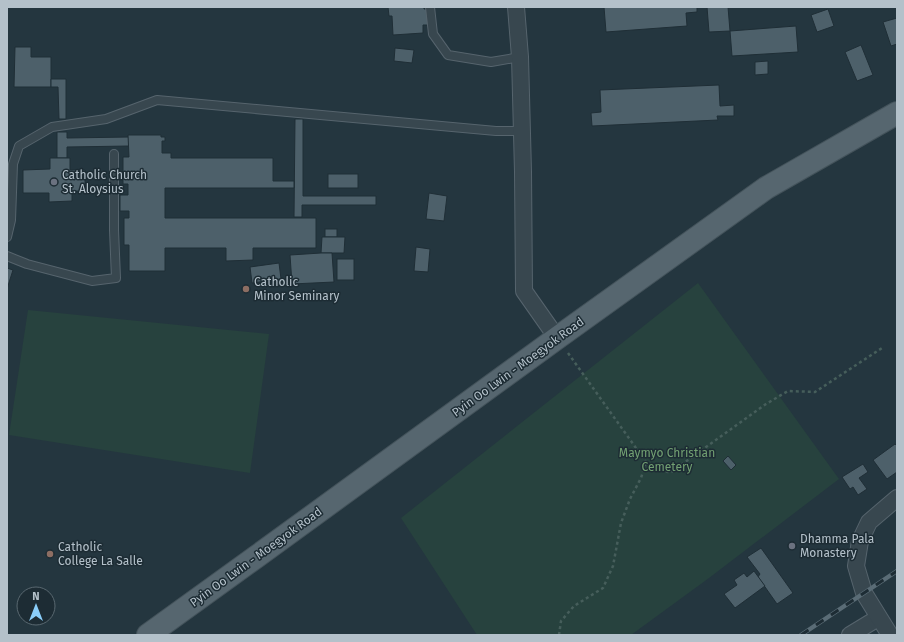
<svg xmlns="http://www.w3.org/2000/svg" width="904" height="642" font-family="'Fira Sans',sans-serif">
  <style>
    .green { fill: #27423e }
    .building { fill: #4d606a; stroke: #1f2e36 }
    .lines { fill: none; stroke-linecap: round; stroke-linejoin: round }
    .lane-casing { stroke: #56646d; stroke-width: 10 }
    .street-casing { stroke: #56646d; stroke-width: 18 }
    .primary-casing { stroke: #44535b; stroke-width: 24 }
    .path { stroke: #465e5b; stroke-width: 2.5; stroke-dasharray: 3 3; stroke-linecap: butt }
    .lane { stroke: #38474f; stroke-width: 8 }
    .street { stroke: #38474f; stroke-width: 16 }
    .primary { stroke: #56666f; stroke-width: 22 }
    .rail-casing { stroke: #5a6c76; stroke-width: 4.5 }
    .rail { stroke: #1d2c34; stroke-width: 3; stroke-dasharray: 9; stroke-linecap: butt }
    .worship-dot { fill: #6b7280; stroke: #1d2c34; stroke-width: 1.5 }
    .education-dot { fill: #8d6e63; stroke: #1d2c34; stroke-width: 1.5 }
    .labels { text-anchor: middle; stroke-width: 3; stroke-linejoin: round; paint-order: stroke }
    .poi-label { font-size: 12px; fill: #b4c1ca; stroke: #1d2c34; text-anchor: start }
    .street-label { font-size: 12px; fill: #b4c1ca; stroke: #1d2c34 }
    .park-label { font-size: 12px; fill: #72a072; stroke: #1d2c34 }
  </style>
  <rect width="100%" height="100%" fill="#24363f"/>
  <g class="green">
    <path d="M 698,283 L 839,479 L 709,578 L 631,635 L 477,635 L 401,518 Z"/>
    <path d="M 28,310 L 269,334 L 250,473 L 9,435 Z"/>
  </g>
  <g class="building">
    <path d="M 388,7 L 424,7 L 424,9 L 428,9 L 429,25 L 423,25 L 423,33 L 393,35 L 392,16 L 389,16 Z"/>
    <path d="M 604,7 L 697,7 L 697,12 L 686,13 L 687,26 L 606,32 Z"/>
    <path d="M 707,7 L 728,7 L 730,31 L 709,32 Z"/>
    <path d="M 828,9 L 834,26 L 817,32 L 811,15 Z"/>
    <path d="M 897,18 L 897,44 L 891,46 L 883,22 Z"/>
    <path d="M 796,26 L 798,52 L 732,56 L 730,31 Z"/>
    <path d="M 861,45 L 873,75 L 857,81 L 845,52 Z"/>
    <path d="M 15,47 L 31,47 L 31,57 L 51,57 L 51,87 L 14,87 Z"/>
    <path d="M 395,48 L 414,50 L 412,63 L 394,61 Z"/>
    <path d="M 768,61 L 768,74 L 755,75 L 755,62 Z"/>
    <path d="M 51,79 L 66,79 L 66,119 L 59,119 L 58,87 L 51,87 Z"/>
    <path d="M 719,85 L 720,106 L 734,105 L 734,116 L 717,116 L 718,120 L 592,126 L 591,113 L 601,112 L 600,90 Z"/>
    <path d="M 295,119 L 303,119 L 303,196 L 376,196 L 376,205 L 302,205 L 302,217 L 294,217 Z"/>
    <path d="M 57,132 L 67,132 L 67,138 L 129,137 L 129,146 L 67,147 L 67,158 L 57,158 Z"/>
    <path d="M 128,135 L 161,135 L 161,137 L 165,137 L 165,141 L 162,141 L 162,153 L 171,153 L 171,158 L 273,158 L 273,181 L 294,181 L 294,188 L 165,188 L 165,218 L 316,218 L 316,248 L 253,248 L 253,260 L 226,261 L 226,248 L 165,248 L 165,271 L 129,271 L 129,245 L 124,245 L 124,218 L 129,218 L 129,211 L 120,211 L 120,195 L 128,195 L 128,184 L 123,184 L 123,157 L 129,157 Z"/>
    <path d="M 50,158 L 70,158 L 70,170 L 85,170 L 85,191 L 72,191 L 72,201 L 49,202 L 49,193 L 23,193 L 23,170 L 50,169 Z"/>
    <rect x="328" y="174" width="30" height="14"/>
    <path d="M 429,193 L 447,196 L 444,221 L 426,219 Z"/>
    <rect x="325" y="229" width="12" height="8"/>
    <path d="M 322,237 L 345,237 L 344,253 L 321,253 Z"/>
    <path d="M 416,247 L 430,249 L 428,272 L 414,271 Z"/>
    <path d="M 321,253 L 332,253 L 334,282 L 292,284 L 290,255 Z"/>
    <rect x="337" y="259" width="17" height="21"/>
    <path d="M 279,263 L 281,279 L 252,283 L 250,267 Z"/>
    <path d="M 7,268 L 13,270 L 7,289 Z"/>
    <path d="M 895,444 L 897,446 L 897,472 L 887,479 L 873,460 Z"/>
    <path d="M 728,456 L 736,465 L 731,470 L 723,461 Z"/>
    <path d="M 863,464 L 868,472 L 859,478 L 867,489 L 858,495 L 853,487 L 850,489 L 842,477 Z"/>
    <path d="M 761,548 L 793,593 L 777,604 L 758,577 L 760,574 L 747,557 Z"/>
    <path d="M 754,571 L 765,586 L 735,608 L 724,594 L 737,585 L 734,580 L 744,573 L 747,577 Z"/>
  </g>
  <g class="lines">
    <g class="lane-casing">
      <g id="lane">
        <path d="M 430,7 L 433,34 L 448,55 L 491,62 L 520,57"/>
        <path d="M 7,237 L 11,220 L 13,164 L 19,146 L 52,127 L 106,119 L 157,100 L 496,131 L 522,131"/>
        <path d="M 7,256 L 27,264 L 92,281 L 116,278 L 114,230 L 114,154"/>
      </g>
    </g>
    <g class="street-casing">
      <g id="street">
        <path d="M 516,7 L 520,57 L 523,172 L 524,291 L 557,338"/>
        <path d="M 850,635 L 878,618"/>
        <path d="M 890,635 L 864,593 L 856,566 L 860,541 L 869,522 L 897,498"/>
      </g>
    </g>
    <g class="primary-casing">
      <path id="primary" d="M 148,635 L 256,557 L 557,338 L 766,188 L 897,113"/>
    </g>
    <g class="path">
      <path d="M 568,353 L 646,462 L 670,473 L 766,404 L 788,391 L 815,392 L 882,348"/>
      <path d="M 559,635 L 561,621 L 574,606 L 603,588 L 613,566 L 621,523 L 630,499 L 641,478 L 646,462"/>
    </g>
    <use href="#lane" class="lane"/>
    <use href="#street" class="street"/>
    <use href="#primary" class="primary"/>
    <g class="rail-casing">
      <path id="rail" d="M 801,635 L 897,571"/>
    </g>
    <use href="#rail" class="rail"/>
  </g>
  <g class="worship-dot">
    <circle cx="54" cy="182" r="4"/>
    <circle cx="792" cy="546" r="4"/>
  </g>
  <g class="education-dot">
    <circle cx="246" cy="289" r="4"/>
    <circle cx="50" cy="554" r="4"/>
  </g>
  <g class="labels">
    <g class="poi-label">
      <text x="62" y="179">Catholic Church<tspan x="62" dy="14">St. Aloysius</tspan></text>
      <text x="254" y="286">Catholic<tspan x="254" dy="14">Minor Seminary</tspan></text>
      <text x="800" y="543">Dhamma Pala<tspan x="800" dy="14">Monastery</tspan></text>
      <text x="58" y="551">Catholic<tspan x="58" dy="14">College La Salle</tspan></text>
    </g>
    <g class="street-label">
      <text transform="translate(518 367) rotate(-36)" y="4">Pyin Oo Lwin - Moegyok Road</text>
      <text transform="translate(256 557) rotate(-36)" y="4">Pyin Oo Lwin - Moegyok Road</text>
    </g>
    <g class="park-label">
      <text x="667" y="457">Maymyo Christian<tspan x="667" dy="14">Cemetery</tspan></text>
    </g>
  </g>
  <rect width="904" height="642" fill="none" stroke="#b4c1ca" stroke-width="16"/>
  <g transform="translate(36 606)"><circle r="19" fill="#1d2c34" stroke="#596870"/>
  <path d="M0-3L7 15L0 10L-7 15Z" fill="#8acefa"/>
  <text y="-6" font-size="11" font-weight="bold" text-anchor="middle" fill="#b4c1ca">N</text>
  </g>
</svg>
